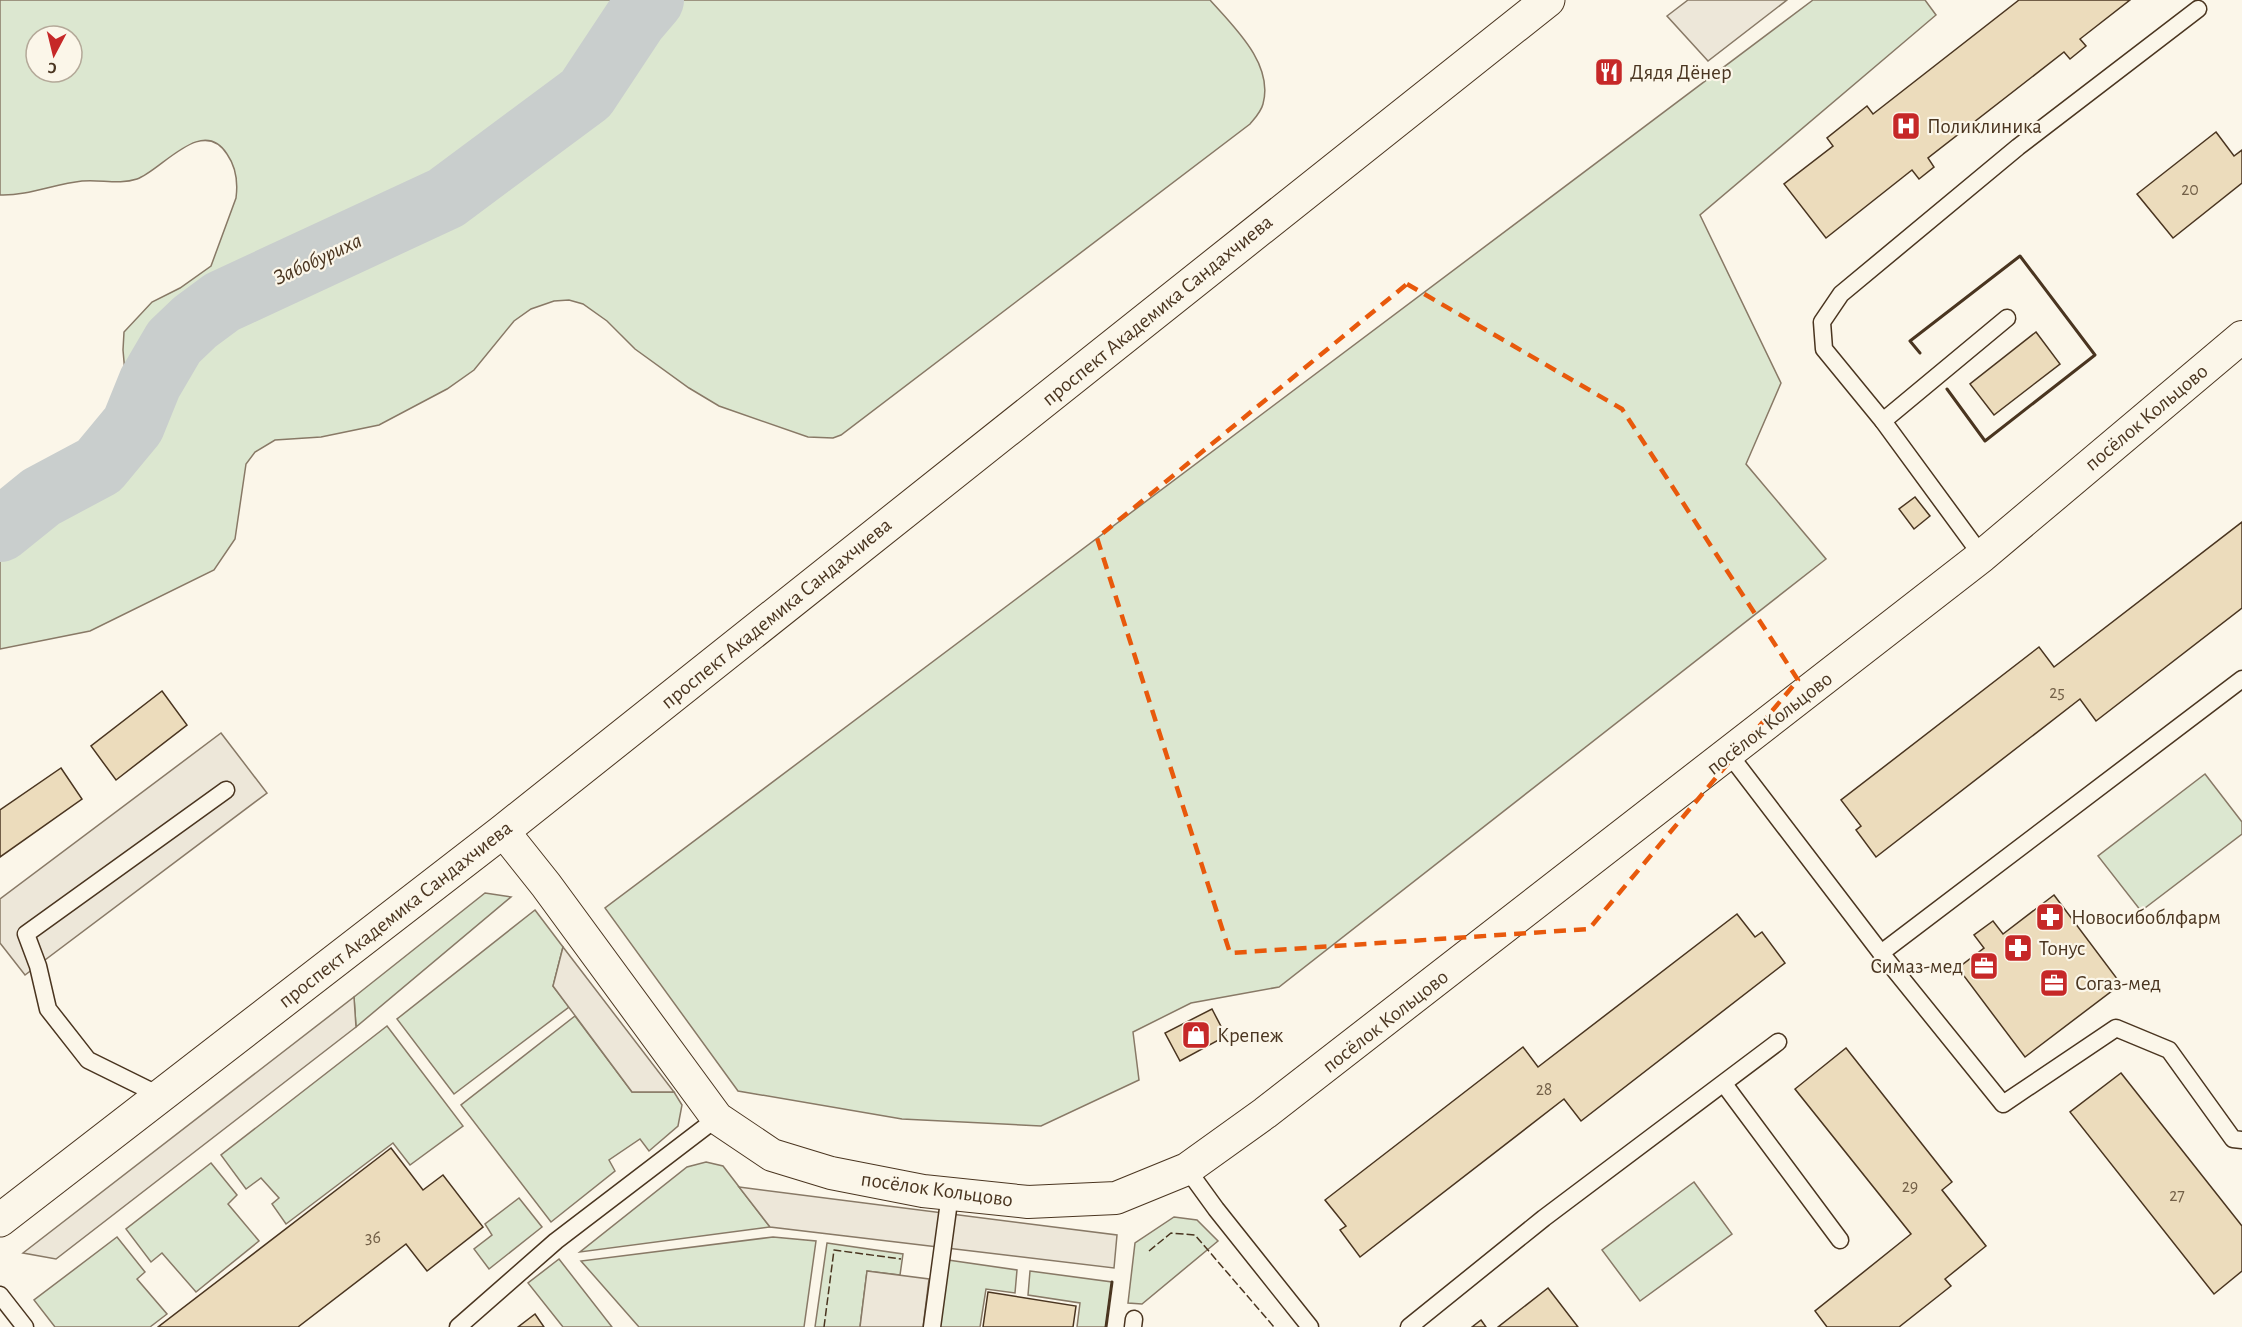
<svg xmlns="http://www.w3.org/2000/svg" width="2242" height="1327" font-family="'Alegreya Sans',sans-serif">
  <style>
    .green { fill: #dce7d0; stroke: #887966; stroke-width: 1.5; fill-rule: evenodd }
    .parking { fill: #ede7d9; stroke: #887966; stroke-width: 1.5 }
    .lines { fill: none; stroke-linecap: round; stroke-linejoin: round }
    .river { stroke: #c9cecd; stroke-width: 64 }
    .building { fill: #ecdcbc; stroke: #4a3520; stroke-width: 1.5 }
    .service-casing { stroke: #4a3520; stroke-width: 19 }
    .minor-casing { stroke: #4a3520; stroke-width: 34 }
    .secondary-casing { stroke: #4a3520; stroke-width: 35 }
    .service { stroke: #fbf6e9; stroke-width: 16 }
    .minor { stroke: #fbf6e9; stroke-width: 32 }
    .secondary { stroke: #fbf6e9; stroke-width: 33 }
    .fence { stroke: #4a3520; stroke-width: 1.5; stroke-dasharray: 8 3; stroke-linecap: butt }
    .wall { stroke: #4a3520; stroke-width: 3 }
    .marked { fill: none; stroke: #e8590c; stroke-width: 4.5; stroke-dasharray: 12 8; stroke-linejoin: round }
    .labels { text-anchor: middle; stroke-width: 4.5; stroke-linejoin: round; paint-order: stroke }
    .number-label { font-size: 18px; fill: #725f47 }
    .poi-label { font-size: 21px; fill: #4a3520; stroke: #fbf6e9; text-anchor: start }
    .street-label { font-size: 21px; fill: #4a3520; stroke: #fbf6e9 }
    .water-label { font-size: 22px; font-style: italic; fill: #4a3520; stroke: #fbf6e9 }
  </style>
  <rect width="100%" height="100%" fill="#fbf6e9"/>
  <g class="green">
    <path d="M 0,0 L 1210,0 C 1234,27 1274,64 1263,104 C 1261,112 1255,118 1250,124 L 841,435 L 833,438 L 808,437 L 719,406 L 689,388 L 635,349 L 607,321 L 583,304 L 569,300 L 554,301 L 531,309 L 514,321 L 474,370 L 447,389 L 379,425 L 321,437 L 275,440 L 255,452 L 246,464 L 235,539 L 214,570 L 90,631 L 0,649 L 0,512 L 66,466 L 98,436 L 114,418 L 121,404 L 124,389 L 125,373 L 123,350 L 124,332 L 152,302 L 180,288 L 211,266 L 236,198 C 238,183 236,167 227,154 C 202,115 161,171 137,179 C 119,185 100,179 82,181 C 54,184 28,196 0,195 ZM 36,36 L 72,36 L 72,72 L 36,72 Z"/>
    <path d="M 1813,0 L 1925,0 L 1936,15 L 1700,215 L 1781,383 L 1746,464 L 1826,559 L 1279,987 L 1191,1003 L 1133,1032 L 1139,1080 L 1041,1126 L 902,1119 L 738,1091 L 605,908 Z"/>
    <path d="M 2205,774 L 2242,822 L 2242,834 L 2141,911 L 2098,856 Z"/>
    <path d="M 485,893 L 511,897 L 356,1027 L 354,997 Z"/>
    <path d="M 535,910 L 563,947 L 553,986 L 569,1007 L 454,1094 L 397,1019 Z"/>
    <path d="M 575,1016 L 632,1092 L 674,1092 L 682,1105 L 678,1126 L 649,1151 L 640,1139 L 609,1160 L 615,1171 L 551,1222 L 461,1105 Z"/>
    <path d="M 387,1026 L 463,1126 L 410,1165 L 393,1143 L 286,1224 L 272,1204 L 279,1198 L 261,1178 L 246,1189 L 221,1155 Z"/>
    <path d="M 706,1162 L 723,1166 L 770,1227 L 580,1252 L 687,1167 Z"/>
    <path d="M 211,1163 L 237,1195 L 228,1204 L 259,1241 L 196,1292 L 162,1253 L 151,1262 L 126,1229 Z"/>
    <path d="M 1694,1182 L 1732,1234 L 1640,1301 L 1602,1250 Z"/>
    <path d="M 519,1198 L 542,1227 L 489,1269 L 474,1249 L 492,1235 L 485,1224 Z"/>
    <path d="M 1174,1217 L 1197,1220 L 1218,1241 L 1142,1304 L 1128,1303 L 1135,1243 Z"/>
    <path d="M 117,1237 L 145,1272 L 137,1279 L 167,1314 L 150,1327 L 55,1327 L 34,1300 Z"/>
    <path d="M 773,1237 L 816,1241 L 804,1327 L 639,1327 L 581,1261 Z"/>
    <path d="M 827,1243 L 903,1254 L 900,1275 L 867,1271 L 860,1327 L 815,1327 Z"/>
    <path d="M 559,1259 L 612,1327 L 563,1327 L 528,1283 Z"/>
    <path d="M 948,1260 L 1017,1270 L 1015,1293 L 986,1289 L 980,1327 L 938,1327 Z"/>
    <path d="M 1030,1271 L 1112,1282 L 1106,1327 L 1077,1327 L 1080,1303 L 1028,1295 Z"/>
  </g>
  <g class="parking">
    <path d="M 1688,0 L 1787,0 L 1708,61 L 1667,16 Z"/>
    <path d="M 221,733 L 267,793 L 25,975 L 0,943 L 0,899 Z"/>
    <path d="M 563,947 L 674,1092 L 632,1092 L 553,986 Z"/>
    <path d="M 354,997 L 356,1027 L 56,1259 L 23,1253 Z"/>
    <path d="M 739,1187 L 1117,1235 L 1114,1268 L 770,1227 Z"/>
    <path d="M 867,1271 L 929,1279 L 923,1327 L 860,1327 Z"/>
  </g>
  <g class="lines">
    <path class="river" d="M 0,530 L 41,497 L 99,466 L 133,425 L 150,383 L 174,342 L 195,322 L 222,302 L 446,198 L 586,94 L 635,20 L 652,0"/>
  </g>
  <g class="building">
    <path d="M 2019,0 L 2130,0 L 2080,39 L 2086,46 L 2070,59 L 2064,52 L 1928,158 L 1934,167 L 1919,179 L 1912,170 L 1826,238 L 1784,184 L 1833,146 L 1827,138 L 1867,106 L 1873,114 Z"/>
    <path d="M 2216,132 L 2234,156 L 2242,150 L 2242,183 L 2173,238 L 2137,194 Z"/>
    <path d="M 2036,332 L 2060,364 L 1994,415 L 1970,384 Z"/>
    <path d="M 1915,497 L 1930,516 L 1914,529 L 1899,509 Z"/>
    <path d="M 2242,522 L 2242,608 L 2096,721 L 2080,699 L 1876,857 L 1856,830 L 1861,826 L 1841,800 L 2039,647 L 2054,667 Z"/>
    <path d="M 162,691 L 187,725 L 116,780 L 91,746 Z"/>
    <path d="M 61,768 L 82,799 L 0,857 L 0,810 Z"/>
    <path d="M 2054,895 L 2121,984 L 2025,1057 L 1958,968 L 1984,948 L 1974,935 L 1993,921 L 2003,934 Z"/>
    <path d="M 1737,914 L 1755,937 L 1762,932 L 1785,963 L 1581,1121 L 1564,1099 L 1360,1257 L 1340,1230 L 1346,1226 L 1325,1200 L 1523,1047 L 1538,1067 Z"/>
    <path d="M 1212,1009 L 1226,1036 L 1180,1061 L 1165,1033 Z"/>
    <path d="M 1846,1048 L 1952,1182 L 1942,1190 L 1986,1246 L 1945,1279 L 1951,1286 L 1899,1327 L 1827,1327 L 1815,1311 L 1911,1234 L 1795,1089 Z"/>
    <path d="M 2121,1073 L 2242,1226 L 2242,1271 L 2214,1294 L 2070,1112 Z"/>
    <path d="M 391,1148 L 423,1190 L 443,1175 L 483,1227 L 427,1271 L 406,1244 L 298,1327 L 158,1327 Z"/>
    <path d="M 1548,1288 L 1578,1327 L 1498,1327 Z"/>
    <path d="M 988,1292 L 1076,1306 L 1073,1327 L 983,1327 Z"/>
    <path d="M 535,1314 L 544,1327 L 518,1327 Z"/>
    <path d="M 1481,1320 L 1486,1327 L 1472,1327 Z"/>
  </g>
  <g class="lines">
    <g class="service-casing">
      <g id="service">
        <path d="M 1883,421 L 2007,318"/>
        <path d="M 1982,556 L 1883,421 L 1824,349 L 1822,322 L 1841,294 L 2018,147 L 2198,9"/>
        <path d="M 1729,754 L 1881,953 L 2003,1104 L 2116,1028 L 2169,1050 L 2233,1139 L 2242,1140"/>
        <path d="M 1881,953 L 2242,679"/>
        <path d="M 1724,1084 L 1840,1240"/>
        <path d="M 161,1096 L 88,1060 L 48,1009 L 38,966 L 26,934 L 226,790"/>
        <path d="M 1187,1169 L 1216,1209 L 1310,1327"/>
        <path d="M 0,1295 L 25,1327"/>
        <path d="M 458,1327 L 556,1241 L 717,1118"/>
        <path d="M 932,1327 L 950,1194"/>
        <path d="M 1133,1327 L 1134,1319"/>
        <path d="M 1409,1327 L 1544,1218 L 1778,1042"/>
      </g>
    </g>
    <g class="minor-casing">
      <path id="minor" d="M 503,831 L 546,885 L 717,1118 L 772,1155 L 831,1173 L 923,1191 L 1028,1202 L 1116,1198 L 1187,1169 L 1265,1113 L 1982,556 L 2242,337"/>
    </g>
    <g class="secondary-casing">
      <path id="secondary" d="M 0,1220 L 503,831 L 1548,0"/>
    </g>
    <use href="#service" class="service"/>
    <use href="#minor" class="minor"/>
    <use href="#secondary" class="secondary"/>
    <g class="fence">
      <path d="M 1149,1251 L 1171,1233 L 1195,1235 L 1274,1327"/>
      <path d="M 824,1327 L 834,1250 L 901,1259"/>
    </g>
    <g class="wall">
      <path d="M 1920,353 L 1910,341 L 2020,256 L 2095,355 L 1985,441 L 1947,389"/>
      <path d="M 1106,1327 L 1112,1282"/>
    </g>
  </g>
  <path class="marked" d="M 1407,284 L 1622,409 L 1798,680 L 1589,929 L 1230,953 L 1097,538 Z"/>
  <defs>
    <g id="restaurant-square" transform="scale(1.5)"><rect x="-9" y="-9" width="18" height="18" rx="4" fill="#c62828" stroke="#fbf6e9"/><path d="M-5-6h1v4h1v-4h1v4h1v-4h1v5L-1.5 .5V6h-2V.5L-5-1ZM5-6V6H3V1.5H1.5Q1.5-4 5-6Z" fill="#fff"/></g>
    <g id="hospital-square" transform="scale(1.5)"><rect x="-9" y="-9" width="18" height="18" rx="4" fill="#c62828" stroke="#fbf6e9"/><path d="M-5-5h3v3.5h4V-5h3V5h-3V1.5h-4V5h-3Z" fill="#fff"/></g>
    <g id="pharmacy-square" transform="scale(1.5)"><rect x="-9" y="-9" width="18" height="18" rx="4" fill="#c62828" stroke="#fbf6e9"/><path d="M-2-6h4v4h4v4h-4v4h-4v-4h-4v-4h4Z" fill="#fff"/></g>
    <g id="office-square" transform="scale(1.5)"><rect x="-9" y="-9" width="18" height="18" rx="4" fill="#c62828" stroke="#fbf6e9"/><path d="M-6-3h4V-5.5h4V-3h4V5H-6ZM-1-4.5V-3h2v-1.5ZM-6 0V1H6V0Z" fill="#fff"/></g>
    <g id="shop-square" transform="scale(1.5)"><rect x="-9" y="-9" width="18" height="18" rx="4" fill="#c62828" stroke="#fbf6e9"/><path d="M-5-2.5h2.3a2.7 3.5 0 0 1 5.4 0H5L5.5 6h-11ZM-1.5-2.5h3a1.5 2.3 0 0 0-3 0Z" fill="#fff"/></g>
  </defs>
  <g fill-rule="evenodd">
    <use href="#restaurant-square" x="1609" y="72"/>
    <use href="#hospital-square" x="1906" y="126"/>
    <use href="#pharmacy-square" x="2050" y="917"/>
    <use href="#pharmacy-square" x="2018" y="948"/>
    <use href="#office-square" x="1984" y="966"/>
    <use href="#office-square" x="2054" y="983"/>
    <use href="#shop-square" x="1196" y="1035"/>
  </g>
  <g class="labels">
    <g class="number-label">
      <text x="2190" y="195">20</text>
      <text x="2057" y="698">25</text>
      <text x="1544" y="1095">28</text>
      <text x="1910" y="1192">29</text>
      <text x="2177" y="1201">27</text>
      <text x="373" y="1243">36</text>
    </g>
    <g class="poi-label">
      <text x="1630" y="79">Дядя Дёнер</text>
      <text x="1927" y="133">Поликлиника</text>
      <text x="2071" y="924">Новосибоблфарм</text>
      <text x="2039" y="955">Тонус</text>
      <text x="1963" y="973" text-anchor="end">Симаз-мед</text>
      <text x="2075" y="990">Согаз-мед</text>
      <text x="1217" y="1042">Крепеж</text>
    </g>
    <g class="street-label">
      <text transform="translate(1157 310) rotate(-39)" y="7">проспект Академика Сандахчиева</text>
      <text transform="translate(2146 417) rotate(-40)" y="7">посёлок Кольцово</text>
      <text transform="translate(776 613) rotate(-39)" y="7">проспект Академика Сандахчиева</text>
      <text transform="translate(1769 723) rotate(-38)" y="7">посёлок Кольцово</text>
      <text transform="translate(395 914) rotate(-38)" y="7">проспект Академика Сандахчиева</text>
      <text transform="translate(1385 1021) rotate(-38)" y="7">посёлок Кольцово</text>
      <text transform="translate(937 1189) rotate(8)" y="7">посёлок Кольцово</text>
    </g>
    <g class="water-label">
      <text transform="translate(317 258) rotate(-25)" y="8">Забобуриха</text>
    </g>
  </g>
  <g transform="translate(54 54) rotate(187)"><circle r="28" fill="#fbf6e9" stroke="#b4a999" stroke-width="1.5"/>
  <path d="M0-4.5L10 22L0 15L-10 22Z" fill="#c62828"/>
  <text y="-9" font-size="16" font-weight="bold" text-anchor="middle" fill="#4a3520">С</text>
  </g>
</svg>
